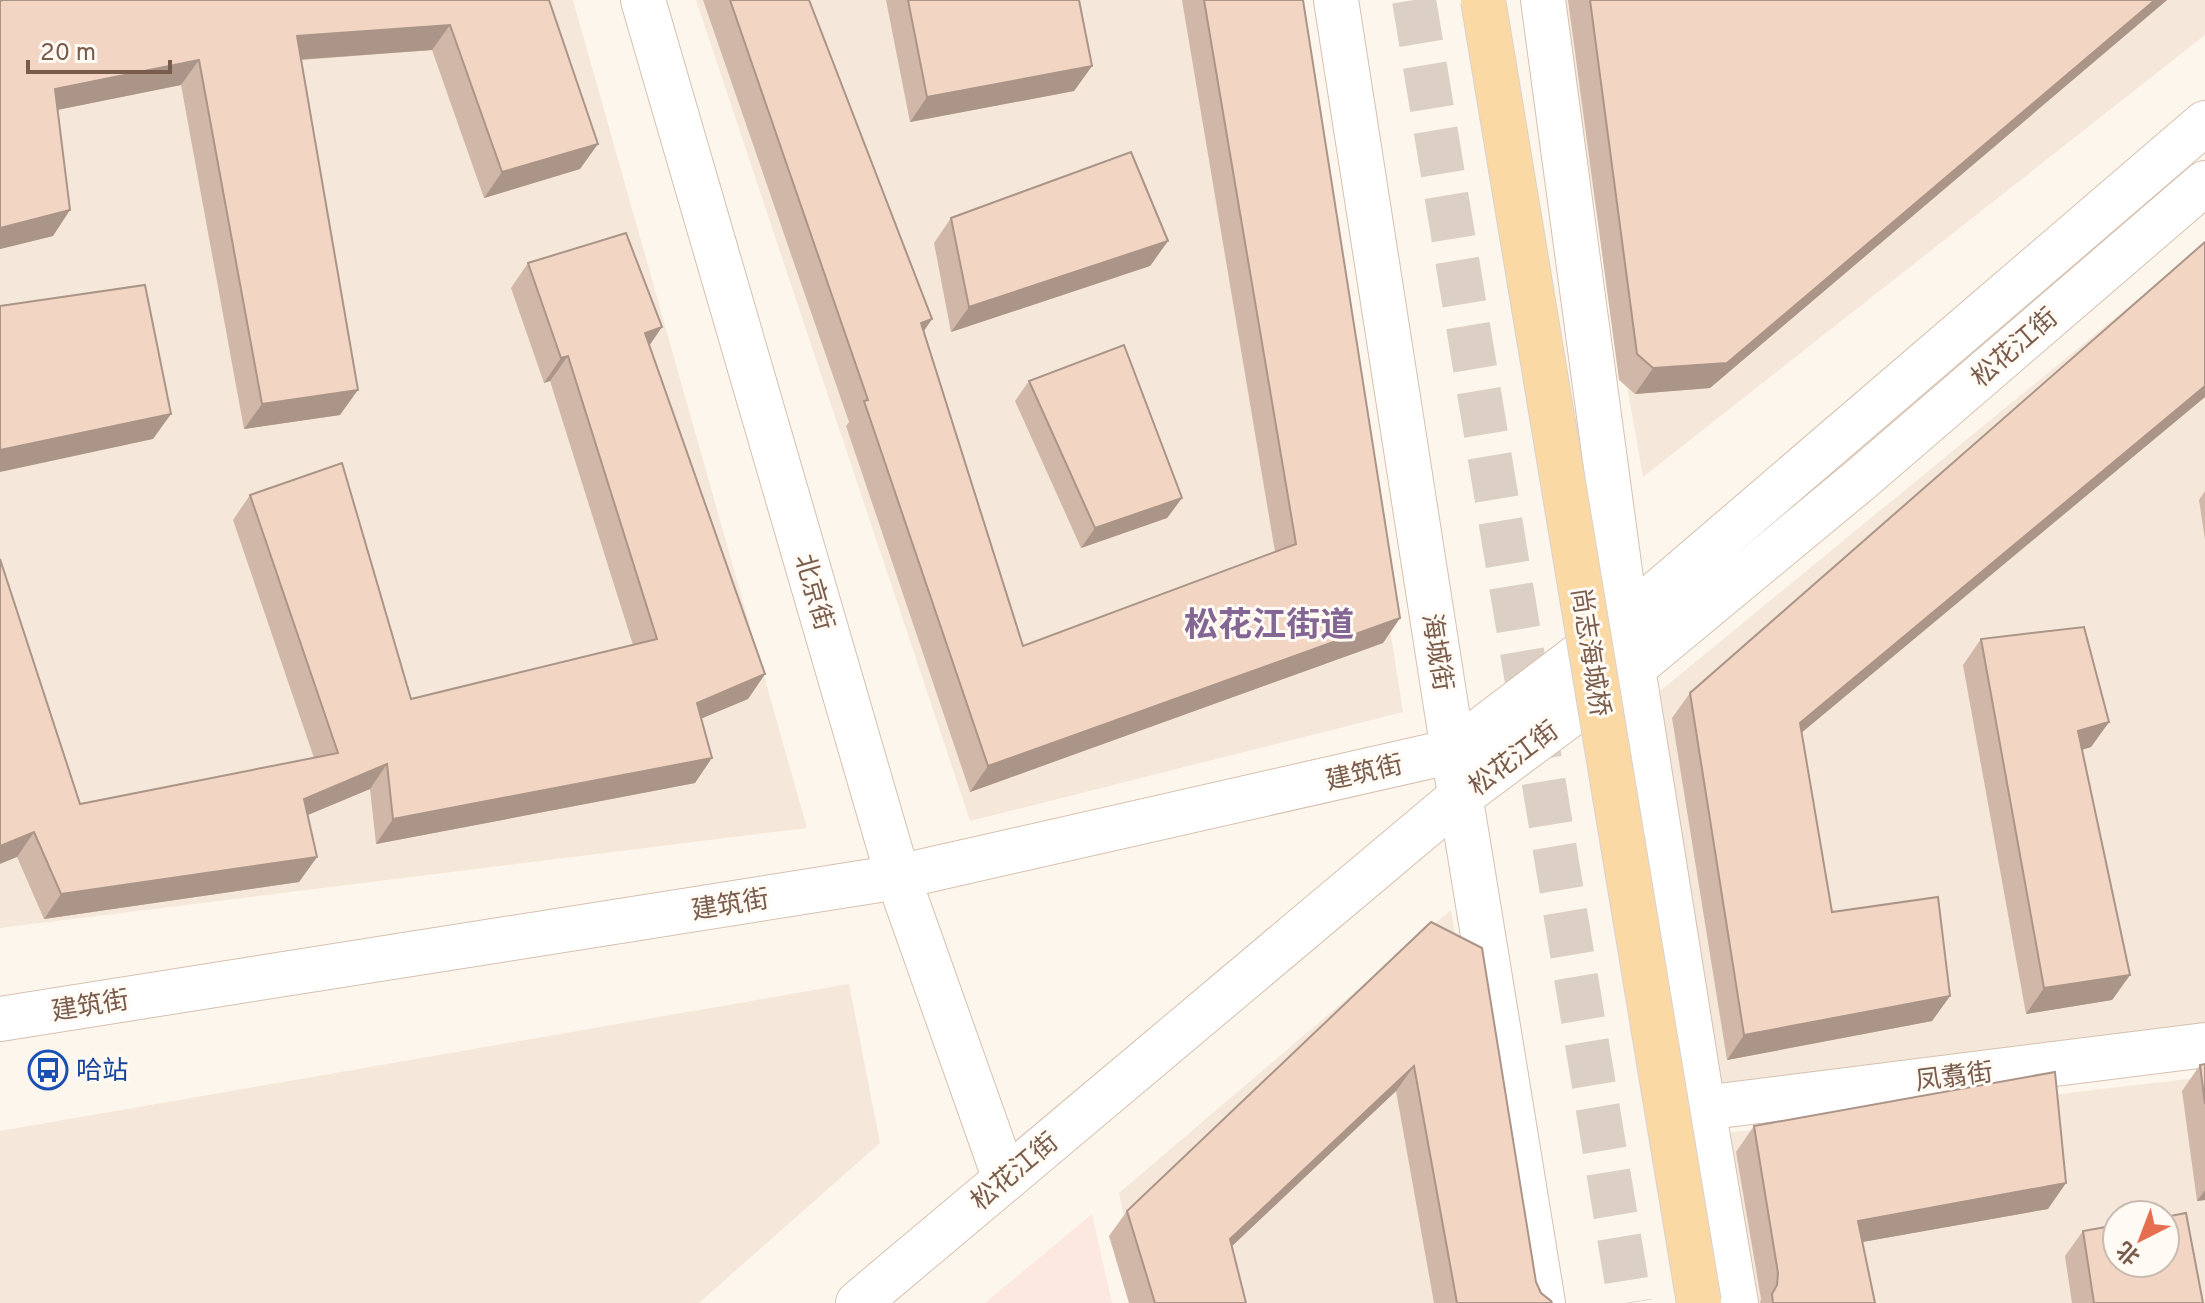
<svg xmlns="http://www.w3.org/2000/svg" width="2205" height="1303" font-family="Overpass,'Noto Sans SC',sans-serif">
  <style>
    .residential { fill: #f5e8da; fill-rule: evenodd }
    .commercial { fill: #fde8e0 }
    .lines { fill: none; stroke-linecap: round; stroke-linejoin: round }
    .primary-tunnel { stroke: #dcd0c4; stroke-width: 44; stroke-dasharray: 44 22; stroke-linecap: butt }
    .secondary-casing { stroke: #d6c0b0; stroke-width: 46 }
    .secondary { stroke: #fff; stroke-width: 44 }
    .primary-bridge-casing { stroke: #dad1cd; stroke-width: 46; stroke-linecap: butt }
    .primary-bridge { stroke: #fbd9a5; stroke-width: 44 }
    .wall { fill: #d1b7a8 }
    .shaded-wall { fill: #aa9588 }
    .building { fill: #f3d5c3; stroke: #aa9588; stroke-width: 2 }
    .labels { text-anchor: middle; stroke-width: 6; stroke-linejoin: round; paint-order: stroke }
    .street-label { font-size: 26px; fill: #7a5c4d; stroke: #fffaf3 }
    .transit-label { font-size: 26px; fill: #164399; stroke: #fffaf3; text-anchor: start }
    .district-label { font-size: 34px; font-weight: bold; fill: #846695; stroke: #fffaf3 }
  </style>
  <rect width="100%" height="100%" fill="#fdf6ec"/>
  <g class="residential">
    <path d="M 8,0 L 573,0 L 807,828 L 0,928 L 0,1 Z"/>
    <path d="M 696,0 L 1291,0 L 1403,712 L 970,821 Z"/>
    <path d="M 1559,0 L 2205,0 L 2205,35 L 1643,477 Z"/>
    <path d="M 2205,244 L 2205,1022 L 1718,1085 L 1660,691 Z"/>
    <path d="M 1451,910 L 1513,1303 L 1142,1303 L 1119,1193 Z"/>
    <path d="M 849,984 L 880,1143 L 699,1303 L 0,1303 L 0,1131 Z"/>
    <path d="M 2205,1077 L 2205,1303 L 1759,1303 L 1725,1133 ZM 2117,1215 L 2165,1215 L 2165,1263 L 2117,1263 Z"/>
  </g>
  <path class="commercial" d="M 1092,1214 L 1112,1303 L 985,1303 Z"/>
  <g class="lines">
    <path class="primary-tunnel" d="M 1414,0 L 1630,1303"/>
    <g class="secondary-casing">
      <g id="secondary">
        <path d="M 643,0 L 898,877 L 1005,1179"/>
        <path d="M 1336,0 L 1453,751 L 1543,1303"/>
        <path d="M 1543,0 L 1633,668 L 1703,1108 L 1736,1303"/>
        <path d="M 0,1019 L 898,877 L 1453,751 L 1627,619 L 2205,123"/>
        <path d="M 1703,1108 L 2205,1045"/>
        <path d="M 858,1303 L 1461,796 L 1633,668 L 1860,480 L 2205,183"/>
      </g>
    </g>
    <use href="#secondary" class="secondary"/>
    <g class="primary-bridge-casing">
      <path id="primary-bridge" d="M 1483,0 L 1699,1303"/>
    </g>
    <use href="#primary-bridge" class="primary-bridge"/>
  </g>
  <g class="wall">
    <path d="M 549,0 L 580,169 L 484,198 L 432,50 L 301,60 L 340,415 L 244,429 L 181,85 L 57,110 L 53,236 L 0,249 L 0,1 Z"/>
    <path d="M 703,0 L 809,0 L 932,319 L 924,331 L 1023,646 L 1275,552 L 1182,0 L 1303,0 L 1400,618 L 1383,643 L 970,792 L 846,426 L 849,422 Z"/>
    <path d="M 886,0 L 1079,0 L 1092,66 L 1074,91 L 910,122 Z"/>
    <path d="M 1568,0 L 2167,0 L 1710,388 L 1635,394 L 1619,380 Z"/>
    <path d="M 951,218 L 1168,241 L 1150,266 L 951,332 L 934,243 Z"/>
    <path d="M 2205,242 L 2205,397 L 1801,732 L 1832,912 L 1950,996 L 1932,1021 L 1727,1060 L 1672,718 L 1690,693 Z"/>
    <path d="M 528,263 L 649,345 L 765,674 L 748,699 L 701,718 L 695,783 L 376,844 L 370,789 L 308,815 L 317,857 L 299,882 L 44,919 L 17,857 L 0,559 L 80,804 L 314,758 L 233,520 L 250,495 L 411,699 L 633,645 L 550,381 L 544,383 L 511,288 Z"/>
    <path d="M 1029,381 L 1182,498 L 1167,518 L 1081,548 L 1015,401 Z"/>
    <path d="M 2205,491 L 2205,540 L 2199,500 Z"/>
    <path d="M 1981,639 L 2109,722 L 2091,747 L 2082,750 L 2130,975 L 2112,1000 L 2026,1014 L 1963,665 Z"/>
    <path d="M 1431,922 L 1536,1282 L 1541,1293 L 1552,1303 L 1434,1303 L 1396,1091 L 1232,1246 L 1246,1303 L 1129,1303 L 1109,1236 L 1127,1211 Z"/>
    <path d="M 2205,1064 L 2205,1200 L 2197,1201 L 2182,1091 L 2200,1065 Z"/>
    <path d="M 1754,1126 L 2048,1209 L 1862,1242 L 1875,1303 L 1760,1303 L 1761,1299 L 1736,1152 Z"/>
    <path d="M 2083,1231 L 2203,1303 L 2072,1303 L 2065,1256 Z"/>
  </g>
  <g class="shaded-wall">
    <path d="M 2155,0 L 2167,0 L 1710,388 L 1635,394 L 1653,368 Z"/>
    <path d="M 450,25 L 432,50 L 279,61 L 297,36 Z"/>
    <path d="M 199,60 L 181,85 L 37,114 L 55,89 Z"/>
    <path d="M 1092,66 L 1074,91 L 910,122 L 927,97 Z"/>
    <path d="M 598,144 L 580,169 L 484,198 L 502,172 Z"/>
    <path d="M 70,210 L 53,236 L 0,249 L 0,228 Z"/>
    <path d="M 1168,241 L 1150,266 L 951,332 L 969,307 Z"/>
    <path d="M 932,319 L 914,345 L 921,323 Z"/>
    <path d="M 662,327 L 645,352 L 645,333 Z"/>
    <path d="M 568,356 L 550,381 L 544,383 L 561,358 Z"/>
    <path d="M 2205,386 L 2205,397 L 1782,749 L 1800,723 Z"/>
    <path d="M 358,390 L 340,415 L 244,429 L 262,404 Z"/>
    <path d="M 171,414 L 153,439 L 0,472 L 0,450 Z"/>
    <path d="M 1182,498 L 1167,518 L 1081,548 L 1095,528 Z"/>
    <path d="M 1400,618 L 1383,643 L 970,792 L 988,766 Z"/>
    <path d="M 765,674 L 748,699 L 679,728 L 697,703 Z"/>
    <path d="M 2109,722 L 2091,747 L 2060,756 L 2078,731 Z"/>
    <path d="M 712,758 L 695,783 L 376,844 L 393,819 Z"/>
    <path d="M 387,764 L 370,789 L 286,824 L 304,799 Z"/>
    <path d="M 34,832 L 17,857 L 0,864 L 0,846 Z"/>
    <path d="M 317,857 L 299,882 L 44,919 L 61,894 Z"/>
    <path d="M 2130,975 L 2112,1000 L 2026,1014 L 2044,988 Z"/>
    <path d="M 1950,996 L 1932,1021 L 1727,1060 L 1744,1035 Z"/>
    <path d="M 1414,1066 L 1396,1091 L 1212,1265 L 1230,1239 Z"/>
    <path d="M 2066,1183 L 2048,1209 L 1840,1246 L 1858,1221 Z"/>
    <path d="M 2205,1190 L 2205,1200 L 2197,1201 Z"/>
  </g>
  <g class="building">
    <path d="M 3,0 L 549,0 L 598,144 L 502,172 L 450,25 L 297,36 L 358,390 L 262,404 L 199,60 L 55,89 L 70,210 L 0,228 L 0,1 Z"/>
    <path d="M 730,0 L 809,0 L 932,319 L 921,323 L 1023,646 L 1296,544 L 1204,0 L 1303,0 L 1400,618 L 988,766 L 864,401 L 868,400 Z"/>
    <path d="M 908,0 L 1079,0 L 1092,66 L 927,97 Z"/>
    <path d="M 1590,0 L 2155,0 L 1727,363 L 1653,368 L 1637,354 Z"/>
    <path d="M 1131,152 L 1168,241 L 969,307 L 951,218 Z"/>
    <path d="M 626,233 L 662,327 L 645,333 L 765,674 L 697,703 L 712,758 L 393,819 L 387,764 L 304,799 L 317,857 L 61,894 L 34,832 L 0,846 L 0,559 L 80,804 L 338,753 L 250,495 L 342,463 L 411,699 L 657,639 L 568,356 L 561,358 L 528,263 Z"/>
    <path d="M 2205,242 L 2205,386 L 1800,723 L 1832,912 L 1938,897 L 1950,996 L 1744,1035 L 1690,693 Z"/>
    <path d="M 145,285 L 171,414 L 0,450 L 0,306 Z"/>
    <path d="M 1124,345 L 1182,498 L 1095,528 L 1029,381 Z"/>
    <path d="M 2084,627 L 2109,722 L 2078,731 L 2130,975 L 2044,988 L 1981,639 Z"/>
    <path d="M 1431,922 L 1482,948 L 1536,1282 L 1541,1293 L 1551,1301 L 1552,1303 L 1457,1303 L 1414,1066 L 1230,1239 L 1246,1303 L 1155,1303 L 1127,1211 Z"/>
    <path d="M 2205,1064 L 2205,1104 L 2200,1065 Z"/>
    <path d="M 2055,1072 L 2066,1183 L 1858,1221 L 1875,1303 L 1773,1303 L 1772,1294 L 1777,1285 L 1778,1273 L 1754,1126 Z"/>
    <path d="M 2186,1213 L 2203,1303 L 2094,1303 L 2083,1231 L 2117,1225 L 2117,1263 L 2165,1263 L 2165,1217 Z"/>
  </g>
  <defs>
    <g id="bus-ring" transform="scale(2)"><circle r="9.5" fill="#fffaf3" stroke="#1a4fb4" stroke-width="1.5"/><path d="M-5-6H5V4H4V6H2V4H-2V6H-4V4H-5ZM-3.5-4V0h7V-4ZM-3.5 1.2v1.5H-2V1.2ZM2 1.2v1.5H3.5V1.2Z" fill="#1a4fb4"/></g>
  </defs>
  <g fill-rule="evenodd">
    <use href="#bus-ring" x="48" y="1070"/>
  </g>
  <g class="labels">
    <g class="street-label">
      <text transform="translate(2014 347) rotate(-41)" y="9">松花江街</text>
      <text transform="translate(815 592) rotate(74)" y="9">北京街</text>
      <text transform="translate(1438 652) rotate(81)" y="9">海城街</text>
      <text transform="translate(1591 652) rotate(81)" y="9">尚志海城桥</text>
      <text transform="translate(1513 758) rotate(-37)" y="9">松花江街</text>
      <text transform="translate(1364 772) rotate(-13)" y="9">建筑街</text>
      <text transform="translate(730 904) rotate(-9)" y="9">建筑街</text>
      <text transform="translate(90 1005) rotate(-9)" y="9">建筑街</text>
      <text transform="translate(1954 1076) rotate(-7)" y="9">凤翥街</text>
      <text transform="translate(1014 1171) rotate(-40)" y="9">松花江街</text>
    </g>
    <g class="transit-label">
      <text x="76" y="1079">哈站</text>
    </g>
    <g class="district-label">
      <text x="1269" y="636">松花江街道</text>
    </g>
  </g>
  <g transform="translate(2141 1239) rotate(222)"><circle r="38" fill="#fffaf3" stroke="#cabbb1" stroke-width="2"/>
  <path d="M0-6L14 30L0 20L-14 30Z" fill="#e76f51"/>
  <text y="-12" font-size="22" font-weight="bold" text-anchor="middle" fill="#7a5c4d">北</text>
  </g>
  <path d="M28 60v12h142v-12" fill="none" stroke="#7a5c4d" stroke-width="4"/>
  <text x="40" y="60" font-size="24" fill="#7a5c4d" stroke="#fffaf3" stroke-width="6" paint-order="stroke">20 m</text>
</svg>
